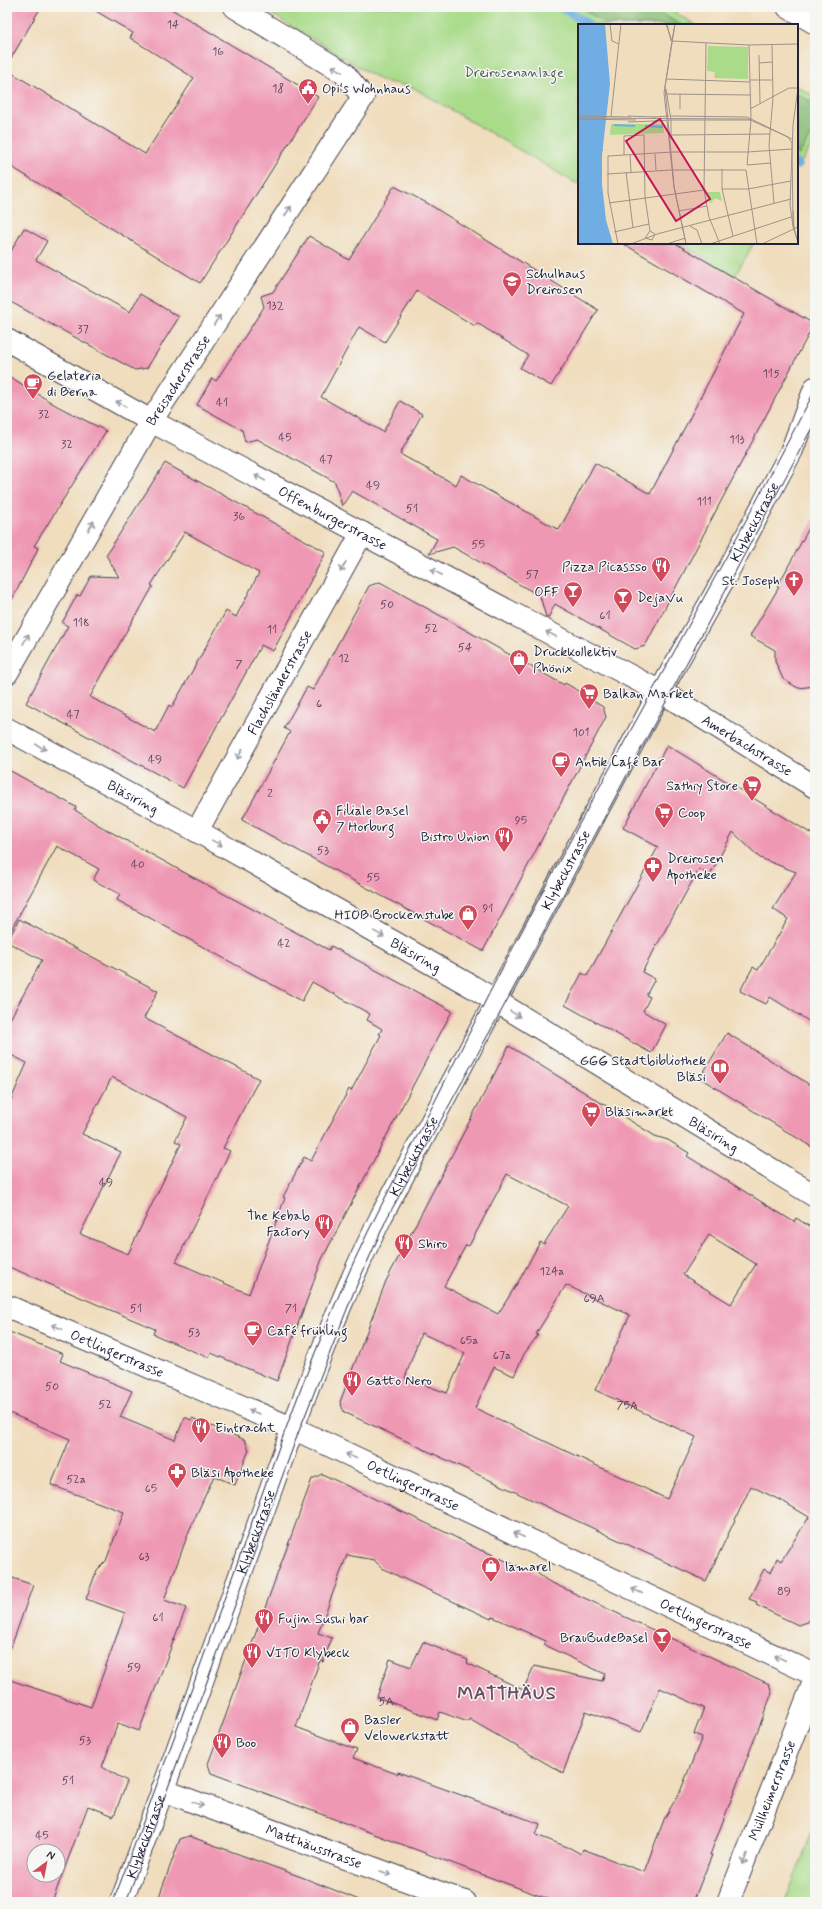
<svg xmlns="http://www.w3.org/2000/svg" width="822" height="1909" font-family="Mynerve,sans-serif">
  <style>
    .green { fill: #a9db89; stroke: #667e62 }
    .forest { fill: #86bb75; stroke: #546e58 }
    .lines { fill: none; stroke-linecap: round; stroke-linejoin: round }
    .stream { stroke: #6fade2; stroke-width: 9 }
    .building { fill: #ef98b3; fill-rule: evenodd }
    .minor-casing { stroke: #413e4e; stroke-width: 24 }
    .major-casing { stroke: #413e4e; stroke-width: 24 }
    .minor { stroke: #fff; stroke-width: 22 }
    .major { stroke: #fff; stroke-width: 22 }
    .tram { stroke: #22223b; stroke-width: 1 }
    .oneway { stroke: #9c9ca7 }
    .labels { text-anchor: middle; stroke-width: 3; stroke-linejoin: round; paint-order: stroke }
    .number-label { font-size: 12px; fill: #554059 }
    .park-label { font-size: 14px; fill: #4a5a52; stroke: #f6f6f2 }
    .poi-label { font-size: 14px; fill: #22223b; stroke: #f6f6f2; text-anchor: start }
    .street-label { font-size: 14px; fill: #22223b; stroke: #f6f6f2 }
    .district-label { font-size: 18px; font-weight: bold; letter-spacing: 1px; fill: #6a4b65; stroke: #f6f6f2 }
    .inset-river { fill: none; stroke: #6fade2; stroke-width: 2 }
    .inset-road { fill: none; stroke: #9e9289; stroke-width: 1 }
    .view { fill: #c2185b; fill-opacity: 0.15; stroke: #c2185b; stroke-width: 2 }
    .inset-edge { fill: none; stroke: #22223b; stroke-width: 2 }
  </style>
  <rect width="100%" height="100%" fill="#f6f6f2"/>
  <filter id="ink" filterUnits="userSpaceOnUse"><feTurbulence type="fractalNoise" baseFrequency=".025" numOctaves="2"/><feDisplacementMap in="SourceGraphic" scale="8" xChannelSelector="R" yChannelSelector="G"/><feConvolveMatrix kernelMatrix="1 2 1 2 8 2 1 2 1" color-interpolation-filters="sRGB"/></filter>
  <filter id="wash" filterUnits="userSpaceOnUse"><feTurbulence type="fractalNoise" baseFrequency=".012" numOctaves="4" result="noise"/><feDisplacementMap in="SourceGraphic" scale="16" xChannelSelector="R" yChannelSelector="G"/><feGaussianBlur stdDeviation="0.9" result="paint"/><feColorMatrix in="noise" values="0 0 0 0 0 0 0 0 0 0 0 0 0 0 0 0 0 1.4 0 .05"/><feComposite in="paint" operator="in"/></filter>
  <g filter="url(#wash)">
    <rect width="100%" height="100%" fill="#f0ddbd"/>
    <g class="green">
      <path d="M 260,7 L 666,7 L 696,25 L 579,25 L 579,185 L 412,87 L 382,81 Z"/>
      <path d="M 797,86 L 815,97 L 815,139 L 797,170 Z"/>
      <path d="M 679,243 L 754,243 L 735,276 Z"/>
      <path d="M 815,1824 L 815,1902 L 785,1902 Z"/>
    </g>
    <g class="forest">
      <path d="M 580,7 L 651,7 L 681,25 L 606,25 Z"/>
      <path d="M 797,94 L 815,104 L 815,128 L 799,155 L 797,153 Z"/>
    </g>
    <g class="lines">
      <g class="stream">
        <path d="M 562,7 L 589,25"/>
        <path d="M 797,164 L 798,165"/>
      </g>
    </g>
    <g id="blocks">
      <g class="building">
        <path d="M 7,7 L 41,7 L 7,65 Z"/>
        <path d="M 89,7 L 168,7 L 318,97 L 200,283 L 7,164 L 7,70 L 145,154 L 194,78 L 130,38 L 133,33 Z"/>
        <path d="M 394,186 L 427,203 L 598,310 L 551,386 L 520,368 L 528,355 L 477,323 L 475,326 L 417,291 L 385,342 L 359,327 L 321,397 L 383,432 L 400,401 L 422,414 L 400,454 L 456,485 L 461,475 L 559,530 L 595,463 L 650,494 L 744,314 L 622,243 L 675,243 L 814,324 L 645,646 L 635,649 L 555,604 L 548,618 L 546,617 L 540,596 L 453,547 L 429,554 L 437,539 L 352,491 L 342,506 L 335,482 L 257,439 L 245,442 L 242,430 L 197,405 L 212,378 L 216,381 L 264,307 L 261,296 L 273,292 L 309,236 L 349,260 Z"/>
        <path d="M 24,228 L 47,241 L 36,260 L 130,312 L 140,294 L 179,317 L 147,368 L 135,370 L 7,300 L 7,258 Z"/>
        <path d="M 7,375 L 57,406 L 106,431 L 34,546 L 38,548 L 35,555 L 7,609 Z"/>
        <path d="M 165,463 L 326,552 L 273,651 L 261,645 L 183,788 L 26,703 L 68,626 L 62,623 L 77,595 L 80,596 L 91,576 L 119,577 L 106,555 ZM 185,532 L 259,573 L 236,617 L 226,611 L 172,707 L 169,705 L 155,732 L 90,697 L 136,614 L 137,615 L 153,586 L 151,585 Z"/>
        <path d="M 815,517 L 815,686 L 798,688 L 783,679 L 775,661 L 775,650 L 750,636 L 779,587 L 777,587 Z"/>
        <path d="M 380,582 L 564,685 L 565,683 L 591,698 L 590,699 L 603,707 L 606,717 L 483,951 L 242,820 L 290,732 L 284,728 L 307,687 L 313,690 L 369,586 Z"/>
        <path d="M 667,745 L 815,836 L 815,1025 L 770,997 L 766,1004 L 740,991 L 753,967 L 758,970 L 788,919 L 773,909 L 796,872 L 760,858 L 733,832 L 710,875 L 699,869 L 642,972 L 655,979 L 646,995 L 650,997 L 643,1011 L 666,1025 L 651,1053 L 565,1005 L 582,973 L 587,976 L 658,847 L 623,828 Z"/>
        <path d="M 7,769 L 76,807 L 75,810 L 100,826 L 196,879 L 329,950 L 331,946 L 452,1011 L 322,1259 L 277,1381 L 211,1353 L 209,1358 L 153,1334 L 155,1329 L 7,1266 L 7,1109 L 27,1063 L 7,1053 L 7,1025 L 42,960 L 7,942 L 19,919 L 158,991 L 144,1018 L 259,1079 L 223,1148 L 230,1151 L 176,1262 L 249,1294 L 285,1198 L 283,1197 L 304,1157 L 311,1161 L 349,1089 L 351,1091 L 381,1035 L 379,1034 L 382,1029 L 367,1020 L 370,1014 L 312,982 L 302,1001 L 117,900 L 120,894 L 93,880 L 99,869 L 57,846 L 7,937 ZM 112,1077 L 187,1117 L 175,1141 L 181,1144 L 128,1254 L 80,1234 L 121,1152 L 82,1134 Z"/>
        <path d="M 727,1033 L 815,1088 L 815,1149 L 700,1078 Z"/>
        <path d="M 509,1046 L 655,1136 L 668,1140 L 689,1153 L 687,1156 L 794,1222 L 796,1218 L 815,1230 L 815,1610 L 808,1622 L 798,1625 L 756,1605 L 757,1602 L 749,1599 L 764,1569 L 771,1573 L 777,1558 L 781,1561 L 809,1517 L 784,1502 L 751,1486 L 706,1581 L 344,1412 L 340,1402 L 386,1281 ZM 507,1174 L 568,1206 L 544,1244 L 540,1242 L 520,1279 L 498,1314 L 444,1286 L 466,1245 L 469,1246 ZM 709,1235 L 756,1264 L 731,1304 L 683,1275 ZM 566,1285 L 630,1315 L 595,1390 L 696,1437 L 667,1499 L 475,1408 L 494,1367 L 514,1376 L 524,1354 L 538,1335 L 536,1334 ZM 421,1333 L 465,1353 L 447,1393 L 405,1378 Z"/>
        <path d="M 7,1331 L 63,1354 L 60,1361 L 132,1391 L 120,1417 L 175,1440 L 185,1417 L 191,1420 L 192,1418 L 245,1440 L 249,1450 L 235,1485 L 214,1476 L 189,1531 L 164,1600 L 186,1608 L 139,1731 L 118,1723 L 102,1767 L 127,1781 L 114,1816 L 88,1806 L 52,1902 L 7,1902 L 7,1679 L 91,1707 L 125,1613 L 86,1599 L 97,1570 L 106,1561 L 124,1512 L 51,1485 L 70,1439 L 7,1412 ZM 34,1851 L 58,1851 L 58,1875 L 34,1875 Z"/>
        <path d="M 322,1474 L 449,1534 L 482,1551 L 482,1550 L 528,1571 L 530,1568 L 548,1581 L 769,1684 L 772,1693 L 710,1855 L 712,1855 L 693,1902 L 556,1902 L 211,1773 L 208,1764 L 308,1490 L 312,1479 ZM 347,1555 L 374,1560 L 382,1568 L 398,1576 L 491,1619 L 493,1617 L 546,1641 L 544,1645 L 605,1674 L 602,1681 L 534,1666 L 523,1690 L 467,1663 L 468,1660 L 423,1642 L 411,1667 L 390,1659 L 377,1697 L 437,1720 L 440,1712 L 468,1722 L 469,1719 L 563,1773 L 586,1711 L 641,1732 L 660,1688 L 704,1708 L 694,1734 L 702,1737 L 680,1792 L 665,1817 L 644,1872 L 583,1849 L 581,1854 L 570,1848 L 536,1835 L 540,1824 L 398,1772 L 397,1774 L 353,1758 L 357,1750 L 296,1727 L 320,1660 L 323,1662 L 332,1638 L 318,1633 Z"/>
        <path d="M 7,1576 L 33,1585 L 10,1650 L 7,1649 Z"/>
        <path d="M 189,1836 L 304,1878 L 359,1900 L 359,1902 L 157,1902 L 180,1839 Z"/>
      </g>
    </g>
  </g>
  <g filter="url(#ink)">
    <use href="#blocks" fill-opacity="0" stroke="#413e4e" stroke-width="1"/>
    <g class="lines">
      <g class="minor-casing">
        <g id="minor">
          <path id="s1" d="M 7,340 L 151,421 L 668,696 L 815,787"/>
          <path id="s2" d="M 7,673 L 151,421 L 363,97 L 344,73 L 235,7"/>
          <path id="s3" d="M 7,729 L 197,831 L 473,987 L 815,1196"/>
          <path id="s4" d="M 197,831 L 362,533"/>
          <path id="s5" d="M 7,1306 L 299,1431 L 815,1675"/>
          <path id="s6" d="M 162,1790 L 465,1902"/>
          <path id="s7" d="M 121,1902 C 171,1771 217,1638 265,1506 C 300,1407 335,1309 382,1215 L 660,692 L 727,573 L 792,450 L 815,388"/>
          <path id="s8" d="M 728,1902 L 815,1679"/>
        </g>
      </g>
      <g class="major-casing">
        <path id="major" d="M 788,7 L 815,23"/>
      </g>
      <use href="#minor" class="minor"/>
      <use href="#major" class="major"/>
      <g class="tram">
        <path d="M 113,1902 C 158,1784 200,1666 243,1547 C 274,1460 305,1373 342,1288 C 374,1214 415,1143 450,1071 C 564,840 697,619 815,390"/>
        <path d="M 126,1902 L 299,1431 L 353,1294 L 387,1218 L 504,1006 L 815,422"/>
      </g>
    </g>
    <defs><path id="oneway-shaft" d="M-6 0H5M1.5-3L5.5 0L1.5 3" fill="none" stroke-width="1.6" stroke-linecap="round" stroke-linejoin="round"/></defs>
    <g class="oneway">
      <use href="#oneway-shaft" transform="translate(337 69) rotate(-149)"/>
      <use href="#oneway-shaft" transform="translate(288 211) rotate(-57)"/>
      <use href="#oneway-shaft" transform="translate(217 320) rotate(-57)"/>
      <use href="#oneway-shaft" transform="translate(121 404) rotate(-151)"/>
      <use href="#oneway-shaft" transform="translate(260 478) rotate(-152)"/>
      <use href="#oneway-shaft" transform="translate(91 526) rotate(-60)"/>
      <use href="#oneway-shaft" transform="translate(343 567) rotate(119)"/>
      <use href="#oneway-shaft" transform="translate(436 572) rotate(-152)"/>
      <use href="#oneway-shaft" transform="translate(551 634) rotate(-152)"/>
      <use href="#oneway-shaft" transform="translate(26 639) rotate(-60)"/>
      <use href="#oneway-shaft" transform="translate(41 747) rotate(28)"/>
      <use href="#oneway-shaft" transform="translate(240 754) rotate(119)"/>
      <use href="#oneway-shaft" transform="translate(217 843) rotate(29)"/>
      <use href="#oneway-shaft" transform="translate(379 934) rotate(29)"/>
      <use href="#oneway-shaft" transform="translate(515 1014) rotate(32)"/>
      <use href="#oneway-shaft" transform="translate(57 1327) rotate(-157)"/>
      <use href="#oneway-shaft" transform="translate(254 1412) rotate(-157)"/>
      <use href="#oneway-shaft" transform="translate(351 1456) rotate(-155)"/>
      <use href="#oneway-shaft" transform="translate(519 1535) rotate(-155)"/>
      <use href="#oneway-shaft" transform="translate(637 1591) rotate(-155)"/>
      <use href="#oneway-shaft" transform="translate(780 1658) rotate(-155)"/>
      <use href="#oneway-shaft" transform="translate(198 1804) rotate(20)"/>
      <use href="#oneway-shaft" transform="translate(745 1859) rotate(111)"/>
      <use href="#oneway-shaft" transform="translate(386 1873) rotate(20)"/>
    </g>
  </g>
  <defs>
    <g id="civic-pin" transform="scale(1)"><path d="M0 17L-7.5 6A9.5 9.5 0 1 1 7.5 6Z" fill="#d1495b" stroke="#f6f6f2"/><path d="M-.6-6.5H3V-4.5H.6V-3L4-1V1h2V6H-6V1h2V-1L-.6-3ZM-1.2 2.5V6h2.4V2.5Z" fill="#fff"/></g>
    <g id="school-pin" transform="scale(1)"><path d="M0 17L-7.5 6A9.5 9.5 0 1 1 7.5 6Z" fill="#d1495b" stroke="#f6f6f2"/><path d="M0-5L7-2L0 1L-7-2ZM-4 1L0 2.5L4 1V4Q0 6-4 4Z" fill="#fff"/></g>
    <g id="cafe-pin" transform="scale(1)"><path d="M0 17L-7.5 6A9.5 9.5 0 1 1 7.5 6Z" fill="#d1495b" stroke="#f6f6f2"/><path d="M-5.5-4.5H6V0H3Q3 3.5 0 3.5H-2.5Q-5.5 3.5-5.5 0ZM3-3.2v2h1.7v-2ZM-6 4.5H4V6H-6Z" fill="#fff"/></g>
    <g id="restaurant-pin" transform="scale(1)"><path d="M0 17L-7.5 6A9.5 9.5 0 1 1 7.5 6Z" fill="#d1495b" stroke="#f6f6f2"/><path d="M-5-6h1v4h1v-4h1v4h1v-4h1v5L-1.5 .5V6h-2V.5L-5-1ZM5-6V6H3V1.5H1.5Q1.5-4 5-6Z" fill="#fff"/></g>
    <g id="church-pin" transform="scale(1)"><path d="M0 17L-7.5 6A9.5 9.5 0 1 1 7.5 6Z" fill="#d1495b" stroke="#f6f6f2"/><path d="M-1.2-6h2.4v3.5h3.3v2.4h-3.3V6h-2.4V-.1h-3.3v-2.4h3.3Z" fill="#fff"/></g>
    <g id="bar-pin" transform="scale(1)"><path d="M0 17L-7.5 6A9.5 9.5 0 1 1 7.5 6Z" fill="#d1495b" stroke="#f6f6f2"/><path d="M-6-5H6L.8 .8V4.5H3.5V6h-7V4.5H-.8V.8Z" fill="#fff"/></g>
    <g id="shop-pin" transform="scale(1)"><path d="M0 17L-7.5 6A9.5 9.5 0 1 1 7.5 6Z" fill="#d1495b" stroke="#f6f6f2"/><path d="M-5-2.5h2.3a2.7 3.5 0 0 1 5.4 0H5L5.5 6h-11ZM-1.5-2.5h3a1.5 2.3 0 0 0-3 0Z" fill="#fff"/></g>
    <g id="supermarket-pin" transform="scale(1)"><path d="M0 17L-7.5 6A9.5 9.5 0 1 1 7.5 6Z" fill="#d1495b" stroke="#f6f6f2"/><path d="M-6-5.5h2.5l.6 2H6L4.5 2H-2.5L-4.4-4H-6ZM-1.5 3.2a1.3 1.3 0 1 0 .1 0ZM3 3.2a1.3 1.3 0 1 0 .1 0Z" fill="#fff"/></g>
    <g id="pharmacy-pin" transform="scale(1)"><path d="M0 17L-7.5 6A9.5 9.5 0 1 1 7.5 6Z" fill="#d1495b" stroke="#f6f6f2"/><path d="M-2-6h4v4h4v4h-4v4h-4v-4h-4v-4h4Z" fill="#fff"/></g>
    <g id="library-pin" transform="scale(1)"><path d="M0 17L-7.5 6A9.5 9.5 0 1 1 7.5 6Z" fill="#d1495b" stroke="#f6f6f2"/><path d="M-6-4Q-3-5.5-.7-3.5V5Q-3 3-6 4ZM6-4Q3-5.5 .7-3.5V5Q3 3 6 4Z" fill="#fff"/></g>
  </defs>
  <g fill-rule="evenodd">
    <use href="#civic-pin" x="308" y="88"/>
    <use href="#school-pin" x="512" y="281"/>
    <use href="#cafe-pin" x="33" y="383"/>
    <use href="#restaurant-pin" x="661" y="566"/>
    <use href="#church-pin" x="794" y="580"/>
    <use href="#bar-pin" x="573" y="591"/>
    <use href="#bar-pin" x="623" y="597"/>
    <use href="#shop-pin" x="519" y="659"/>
    <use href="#supermarket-pin" x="589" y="693"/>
    <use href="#cafe-pin" x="561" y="761"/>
    <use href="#supermarket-pin" x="752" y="785"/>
    <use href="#supermarket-pin" x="664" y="812"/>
    <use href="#civic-pin" x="322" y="818"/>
    <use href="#restaurant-pin" x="504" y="836"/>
    <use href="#pharmacy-pin" x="653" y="866"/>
    <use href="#shop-pin" x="468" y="914"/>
    <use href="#library-pin" x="720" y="1068"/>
    <use href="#supermarket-pin" x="591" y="1111"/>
    <use href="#restaurant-pin" x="324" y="1223"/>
    <use href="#restaurant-pin" x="404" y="1243"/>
    <use href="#cafe-pin" x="253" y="1330"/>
    <use href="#restaurant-pin" x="352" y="1380"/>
    <use href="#restaurant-pin" x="201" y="1427"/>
    <use href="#pharmacy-pin" x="177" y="1472"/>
    <use href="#shop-pin" x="491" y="1566"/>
    <use href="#restaurant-pin" x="264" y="1618"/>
    <use href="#bar-pin" x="662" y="1637"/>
    <use href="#restaurant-pin" x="252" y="1652"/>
    <use href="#shop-pin" x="350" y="1727"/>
    <use href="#restaurant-pin" x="222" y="1742"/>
  </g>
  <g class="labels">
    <g class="number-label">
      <text x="173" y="28">14</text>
      <text x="218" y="55">16</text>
      <text x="278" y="92">18</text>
      <text x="275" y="309">132</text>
      <text x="83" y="333">37</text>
      <text x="771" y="377">115</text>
      <text x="222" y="406">41</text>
      <text x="44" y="418">32</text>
      <text x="285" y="441">45</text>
      <text x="737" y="443">113</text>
      <text x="67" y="448">32</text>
      <text x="326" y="463">47</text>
      <text x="373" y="489">49</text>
      <text x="704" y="505">111</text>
      <text x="412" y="512">51</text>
      <text x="239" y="520">36</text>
      <text x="478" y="548">55</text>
      <text x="532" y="578">57</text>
      <text x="387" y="608">50</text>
      <text x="605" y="619">61</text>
      <text x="81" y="626">118</text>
      <text x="431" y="632">52</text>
      <text x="272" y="633">11</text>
      <text x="465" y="651">54</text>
      <text x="344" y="662">12</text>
      <text x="239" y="668">7</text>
      <text x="319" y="707">6</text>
      <text x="73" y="718">47</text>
      <text x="581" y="736">101</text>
      <text x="155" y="763">49</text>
      <text x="270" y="797">2</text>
      <text x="521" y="824">95</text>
      <text x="323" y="854">53</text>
      <text x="138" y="868">40</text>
      <text x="373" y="881">55</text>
      <text x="488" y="912">91</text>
      <text x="284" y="947">42</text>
      <text x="106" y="1186">49</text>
      <text x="552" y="1275">124a</text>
      <text x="594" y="1302">69A</text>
      <text x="136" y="1312">51</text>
      <text x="291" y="1312">71</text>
      <text x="194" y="1336">53</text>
      <text x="469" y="1344">65a</text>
      <text x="502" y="1359">67a</text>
      <text x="52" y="1390">50</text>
      <text x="105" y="1408">52</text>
      <text x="627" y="1409">75A</text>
      <text x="76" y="1483">52a</text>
      <text x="151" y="1492">65</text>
      <text x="144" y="1560">63</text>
      <text x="784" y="1595">89</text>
      <text x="158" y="1621">61</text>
      <text x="134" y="1671">59</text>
      <text x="386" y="1705">5A</text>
      <text x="85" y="1744">53</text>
      <text x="68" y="1784">51</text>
      <text x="42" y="1839">45</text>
    </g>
    <g class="park-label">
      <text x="514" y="77">Dreirosenanlage</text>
    </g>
    <g class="poi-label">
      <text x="322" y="93">Opi‘s Wohnhaus</text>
      <text x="526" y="278">Schulhaus<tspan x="526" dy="16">Dreirosen</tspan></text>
      <text x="47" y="380">Gelateria<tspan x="47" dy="16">di Berna</tspan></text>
      <text x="647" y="571" text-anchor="end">Pizza Picassso</text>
      <text x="780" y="585" text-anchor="end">St. Joseph</text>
      <text x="559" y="596" text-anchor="end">OFF</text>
      <text x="637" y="602">DejaVu</text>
      <text x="533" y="656">Druckkollektiv<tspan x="533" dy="16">Phönix</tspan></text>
      <text x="603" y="698">Balkan Market</text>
      <text x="575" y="766">Antik Café Bar</text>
      <text x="738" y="790" text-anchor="end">Sathiy Store</text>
      <text x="336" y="815">Filiale Basel<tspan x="336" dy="16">7 Horburg</tspan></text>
      <text x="678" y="817">Coop</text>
      <text x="490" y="841" text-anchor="end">Bistro Union</text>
      <text x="667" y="863">Dreirosen<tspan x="667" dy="16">Apotheke</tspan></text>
      <text x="454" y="919" text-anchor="end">HIOB Brockenstube</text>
      <text x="706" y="1065" text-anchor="end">GGG Stadtbibliothek<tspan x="706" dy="16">Bläsi</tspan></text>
      <text x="605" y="1116">Bläsimarkt</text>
      <text x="310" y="1220" text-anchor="end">The Kebab<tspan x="310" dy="16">Factory</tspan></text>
      <text x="418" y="1248">Shiro</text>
      <text x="267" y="1335">Café frühling</text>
      <text x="366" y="1385">Gatto Nero</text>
      <text x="215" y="1432">Eintracht</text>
      <text x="191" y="1477">Bläsi Apotheke</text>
      <text x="505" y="1571">lamarel</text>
      <text x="278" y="1623">Fujin Sushi bar</text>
      <text x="648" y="1642" text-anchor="end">BrauBudeBasel</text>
      <text x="266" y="1657">VITO Klybeck</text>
      <text x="364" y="1724">Basler<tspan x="364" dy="16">Velowerkstatt</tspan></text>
      <text x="236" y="1747">Boo</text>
    </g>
    <g class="street-label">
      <text dy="5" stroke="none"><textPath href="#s2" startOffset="339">Breisacherstrasse</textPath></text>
      <text dy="5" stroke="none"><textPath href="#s1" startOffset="371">Offenburgerstrasse</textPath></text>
      <text dy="5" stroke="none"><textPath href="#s7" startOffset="1522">Klybeckstrasse</textPath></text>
      <text dy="5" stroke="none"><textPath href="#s4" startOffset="170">Flachsländerstrasse</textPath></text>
      <text dy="5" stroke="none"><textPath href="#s1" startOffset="844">Amerbachstrasse</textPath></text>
      <text dy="5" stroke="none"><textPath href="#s3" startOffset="143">Bläsiring</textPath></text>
      <text dy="5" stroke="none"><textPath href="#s7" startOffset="1126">Klybeckstrasse</textPath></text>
      <text dy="5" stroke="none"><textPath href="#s3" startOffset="467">Bläsiring</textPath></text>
      <text dy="5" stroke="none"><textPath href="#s3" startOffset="815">Bläsiring</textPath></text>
      <text dy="5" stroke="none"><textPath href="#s7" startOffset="802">Klybeckstrasse</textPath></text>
      <text dy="5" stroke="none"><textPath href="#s5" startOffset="120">Oetlingerstrasse</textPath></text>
      <text dy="5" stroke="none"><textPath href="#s5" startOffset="444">Oetlingerstrasse</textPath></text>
      <text dy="5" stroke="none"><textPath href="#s7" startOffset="394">Klybeckstrasse</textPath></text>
      <text dy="5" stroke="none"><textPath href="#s5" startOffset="768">Oetlingerstrasse</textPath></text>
      <text dy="5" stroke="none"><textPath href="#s8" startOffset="120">Müllheimerstrasse</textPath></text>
      <text dy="5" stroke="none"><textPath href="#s7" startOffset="70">Klybeckstrasse</textPath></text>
      <text dy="5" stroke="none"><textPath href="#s6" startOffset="162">Matthäusstrasse</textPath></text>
    </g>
    <g class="district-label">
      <text x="507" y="1699">MATTHÄUS</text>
    </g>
  </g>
  <g transform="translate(578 24)">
    <rect width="220" height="220" fill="#f0ddbd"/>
    <path d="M 130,22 L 170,23 L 170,55 L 136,54 L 137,48 L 129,47 ZM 33,100 L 85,100 L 86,109 L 32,111 ZM 129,168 L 142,168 L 144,177 L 137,174 L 132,180 Z" fill="#a9db89"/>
    <path d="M 0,0 L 27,0 L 32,60 L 24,131 L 24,160 L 28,196 L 35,220 L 0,220 Z" fill="#6fade2"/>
    <path class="inset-river" d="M 3,92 L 4,0M 3,97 L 2,162 L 10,220M 36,101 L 57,102M 67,102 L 85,103M 0,127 L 25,126"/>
    <path class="inset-road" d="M 32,0 L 34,17 L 41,20M 88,0 L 94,17M 89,0 L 93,17M 97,0 L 87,63 L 96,162 L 108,220M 94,16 L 97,0M 128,19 L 126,166 L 131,193 L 142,220M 171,21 L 173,96 L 169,141 L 193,139M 194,21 L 195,74 L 191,121 L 196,179M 181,31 L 182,79M 181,39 L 194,38M 89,55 L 172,58M 172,56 L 194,56M 220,64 L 215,101 L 212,180 L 215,203 L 220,218M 89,70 L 172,71M 102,85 L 102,70M 172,85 L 211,64 L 220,64M 0,92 L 53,93M 33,92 L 43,0M 50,92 L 77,93M 92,92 L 169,93 L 214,115M 76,93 L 91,92M 0,94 L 170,95 L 210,113 L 214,119 L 215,200 L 220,219M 0,95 L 58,96M 89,96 L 86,69 L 94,17 L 171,21 L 220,20M 76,97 L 93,96 L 88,65M 89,97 L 96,163 L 108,220M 50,98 L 77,97M 94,111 L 192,110M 93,115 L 93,96 L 173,96M 77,130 L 78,146M 46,131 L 46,112 L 66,111 L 67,173 L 72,207M 52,131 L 53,148M 144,145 L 144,165 L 155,212M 48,148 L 55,204M 29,150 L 93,146 L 168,146 L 179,220M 144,165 L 170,165 L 213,157M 31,179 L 126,166M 101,187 L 129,182M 215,187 L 216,204M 112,202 L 119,206 L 124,220M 72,207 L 67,214 L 74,216M 72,207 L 77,210 L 74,216M 36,208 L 71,200M 40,220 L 30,169 L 30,132 L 94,128 L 170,128 L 214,125M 53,220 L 79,210 L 213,175M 89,220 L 107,214M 132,220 L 213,193M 184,220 L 220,203"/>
    <path class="view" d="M 82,95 L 132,175 L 98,197 L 48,117 Z"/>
    <rect width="220" height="220" class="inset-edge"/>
  </g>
  <rect width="822" height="1909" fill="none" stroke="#f6f6f2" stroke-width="24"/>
  <g transform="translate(46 1863) rotate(32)"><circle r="19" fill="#f6f6f2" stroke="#a1a1a9"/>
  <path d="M0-3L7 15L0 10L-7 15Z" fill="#d1495b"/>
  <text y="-6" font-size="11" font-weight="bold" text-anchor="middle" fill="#22223b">N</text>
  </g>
</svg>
